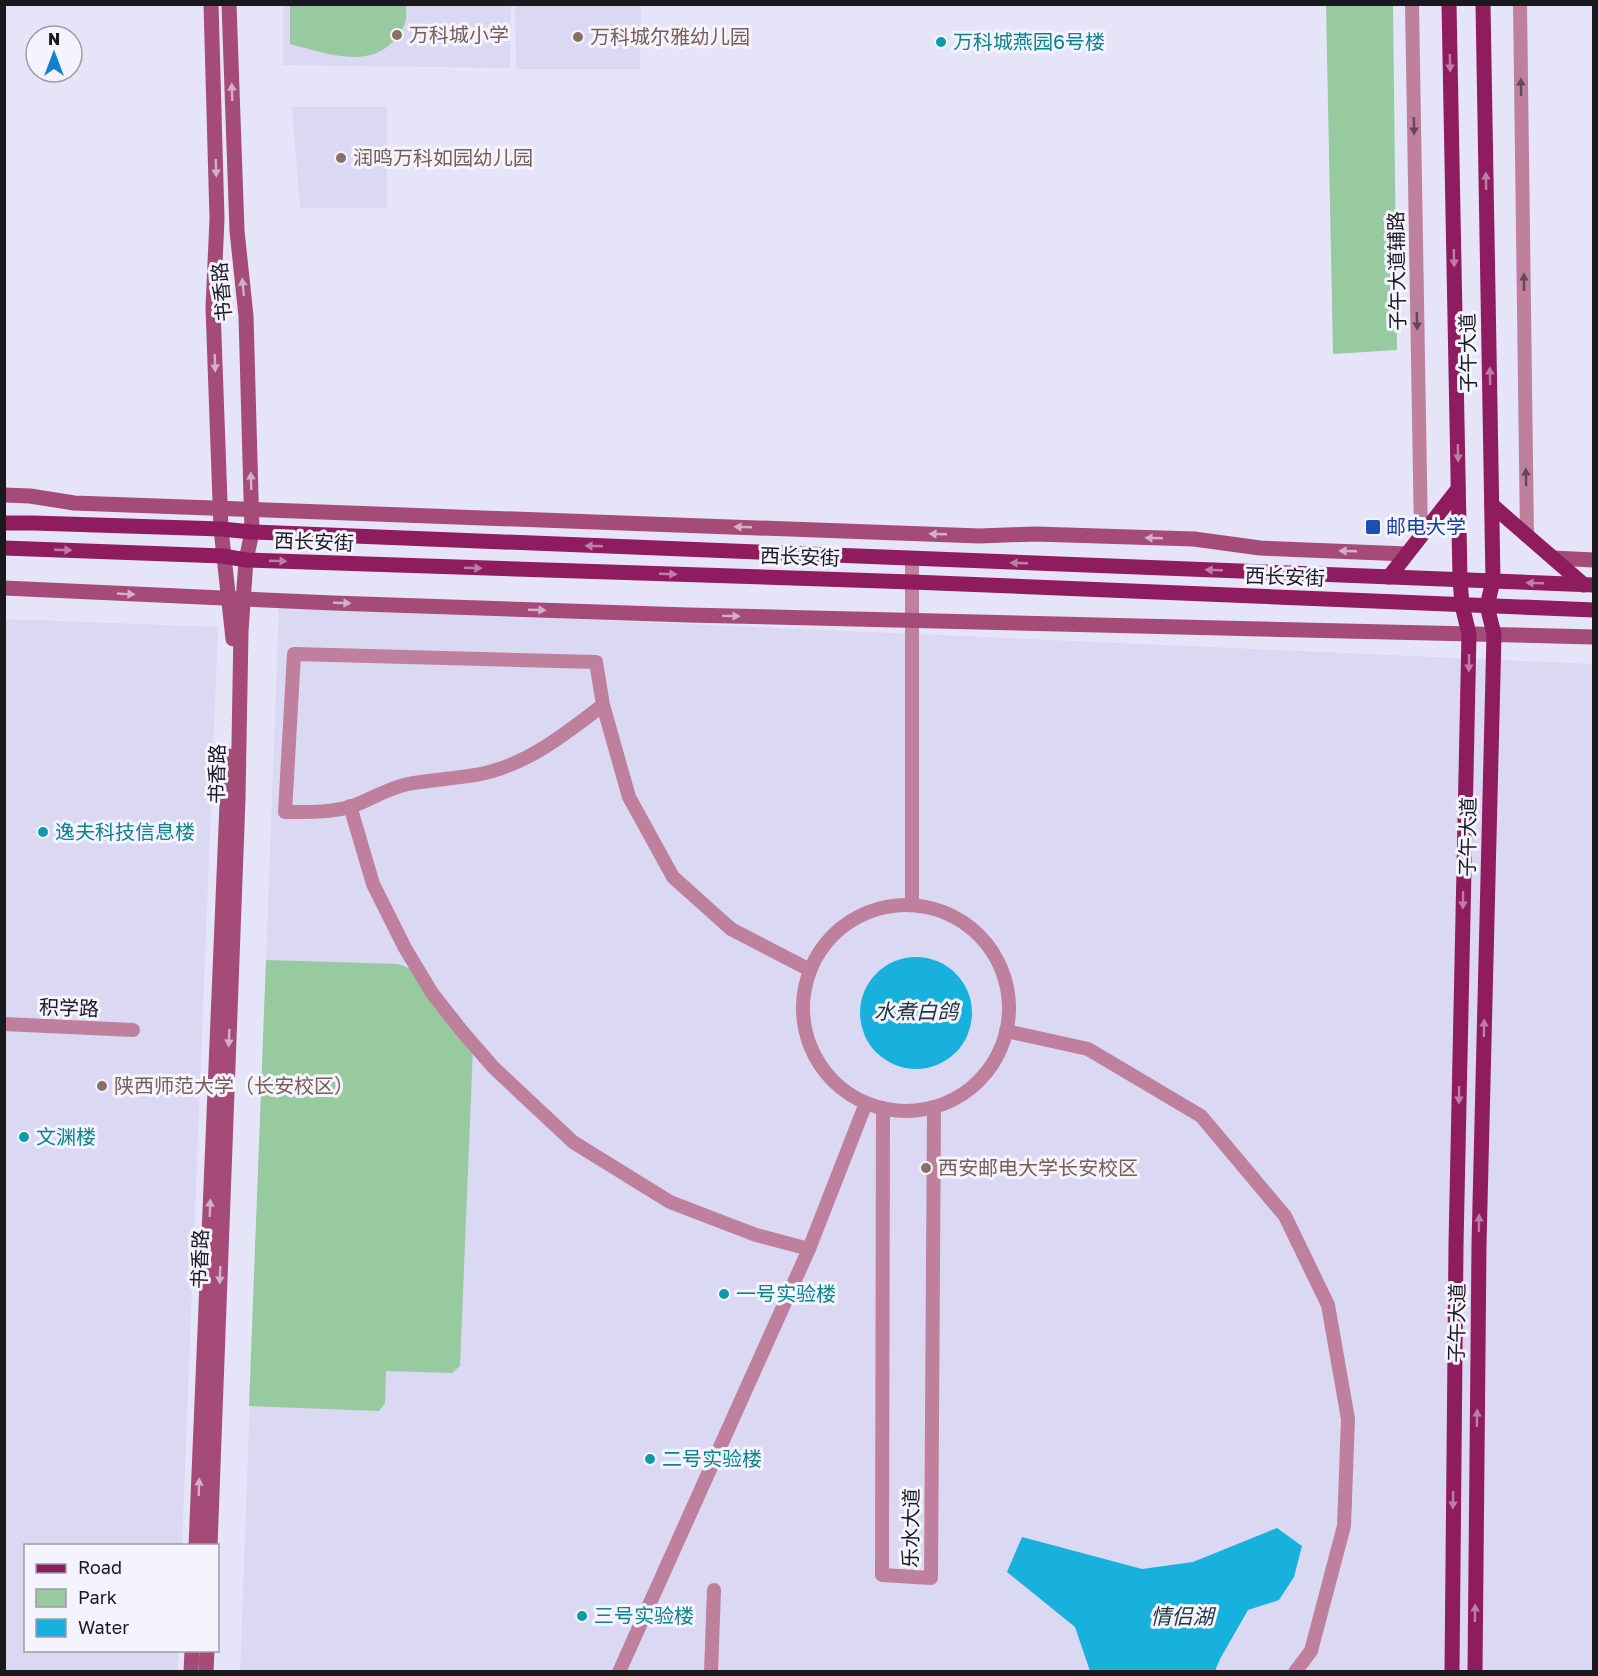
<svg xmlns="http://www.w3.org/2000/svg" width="1598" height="1676" font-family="'Golos Text','Noto Sans SC',sans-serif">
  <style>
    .built { fill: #dbd8f3 }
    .green { fill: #97ca9e }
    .water { fill: #18b0dc }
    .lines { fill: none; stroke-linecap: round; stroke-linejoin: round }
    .street { stroke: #be809c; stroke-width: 14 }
    .secondary { stroke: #a44b77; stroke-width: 15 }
    .primary { stroke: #8f1c5e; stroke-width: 15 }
    .oneway { fill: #bc7da6 }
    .oneway2 { fill: #644758 }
    .oneway3 { fill: #d4b0c8 }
    .education-dot { fill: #8d6e63; stroke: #f4f3fe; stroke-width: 2 }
    .culture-dot { fill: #0f9aa8; stroke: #f4f3fe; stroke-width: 2 }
    .transit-dot { fill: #1a4fb4; stroke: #f4f3fe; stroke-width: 2 }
    .labels { text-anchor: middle; stroke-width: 6; stroke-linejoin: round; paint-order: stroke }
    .education-label { font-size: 20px; fill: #785e54; stroke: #f4f3fe; text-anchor: start }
    .culture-label { font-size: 20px; fill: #0d838f; stroke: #f4f3fe; text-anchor: start }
    .street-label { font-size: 20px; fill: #1a1920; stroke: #f4f3fe }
    .transit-label { font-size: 20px; fill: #164399; stroke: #f4f3fe; text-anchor: start }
    .water-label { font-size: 21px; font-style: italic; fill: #213840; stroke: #f4f3fe }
  </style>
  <rect width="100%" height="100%" fill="#e6e4f8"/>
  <g class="built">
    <path d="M 283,5 L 511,5 L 510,68 L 283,65 Z"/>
    <path d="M 515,5 L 641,5 L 640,69 L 516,69 Z"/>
    <path d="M 292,107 L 387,107 L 387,208 L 300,208 Z"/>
    <path d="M 279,606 L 1593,664 L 1593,1671 L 240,1672 Z"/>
    <path d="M 5,619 L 218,627 L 182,1545 L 26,1546 L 26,1650 L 178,1651 L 178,1671 L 5,1672 Z"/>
  </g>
  <g class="green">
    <path d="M 290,5 L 406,5 C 406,10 407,18 405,23 C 404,27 400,32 398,35 C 373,72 325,53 290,44 Z"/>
    <path d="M 1326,5 L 1393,5 L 1397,350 L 1333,354 Z"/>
    <path d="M 266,960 L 398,964 L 419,972 L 473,1048 L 460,1366 L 452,1373 L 386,1371 L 385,1403 L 379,1411 L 249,1406 Z"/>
  </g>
  <g class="water">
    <circle cx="916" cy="1013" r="56"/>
    <path d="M 1277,1528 L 1302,1546 L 1294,1577 L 1279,1600 L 1248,1610 L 1220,1659 L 1215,1671 L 1090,1671 L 1075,1627 L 1007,1572 L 1022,1537 L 1142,1569 L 1193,1562 Z"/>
  </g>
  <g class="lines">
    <g class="street">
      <path d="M 1412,4 L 1421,536"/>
      <path d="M 1520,4 L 1527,536"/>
      <path d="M 912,559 L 912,904"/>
      <path d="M 603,705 C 568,732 529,763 485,773 C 460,779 433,779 408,784 C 388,788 372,799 353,806 C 331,813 308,812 285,812 L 294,654 L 596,662 L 603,705 L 629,797 L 673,877 L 731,929 L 810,970"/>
      <path d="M 350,806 L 373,884 L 405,948 L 432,993 L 461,1030 L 493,1067 L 573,1142 L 670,1202 L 756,1235 L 809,1249"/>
      <circle cx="906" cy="1008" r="103"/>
      <path d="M 4,1024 L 133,1030"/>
      <path d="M 1006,1031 L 1088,1049 L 1201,1116 L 1285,1216 L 1328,1305 L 1348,1419 L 1344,1526 L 1311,1651 L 1295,1672"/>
      <path d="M 883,1108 L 882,1575 L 931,1578 L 934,1107"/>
      <path d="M 619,1672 L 809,1249 L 866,1103"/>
      <path d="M 711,1672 L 714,1590"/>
    </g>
    <g class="secondary">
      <path d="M 211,4 L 217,219 L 213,308 L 221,529 L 233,639"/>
      <path d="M 4,495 L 30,496 L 74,503 L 980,536 L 1035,534 L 1194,539 L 1260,548 L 1407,554"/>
      <path d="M 1553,558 L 1594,560"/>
      <path d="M 4,588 L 333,603 L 688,615 L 1594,637"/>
      <path d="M 196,1546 L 229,756"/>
      <path d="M 210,1546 L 238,799 L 241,631 L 246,560 L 252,532 L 246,316 L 237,231 L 229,4"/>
      <path d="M 191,1672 L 192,1650"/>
      <path d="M 206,1672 L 207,1650"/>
    </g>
    <g class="primary">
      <path d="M 1449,4 L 1460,579 L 1462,605 L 1469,634 L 1456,1245 L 1452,1672"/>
      <path d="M 1492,505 L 1584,585"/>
      <path d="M 4,523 L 34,523 L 221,529 L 252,532 L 1594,585"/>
      <path d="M 4,548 L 223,556 L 246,560 L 912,582 L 1594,610"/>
      <path d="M 1389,577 L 1458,489"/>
      <path d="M 1475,1672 L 1479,1245 L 1494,634 L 1487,606 L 1493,581 L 1483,4"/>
    </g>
  </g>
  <defs><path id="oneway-solid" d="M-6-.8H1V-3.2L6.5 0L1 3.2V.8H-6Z" transform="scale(1.5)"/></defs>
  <g class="oneway">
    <use href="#oneway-solid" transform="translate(1450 63) rotate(89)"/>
    <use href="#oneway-solid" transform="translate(1486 181) rotate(-91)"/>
    <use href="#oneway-solid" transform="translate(1454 258) rotate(89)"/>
    <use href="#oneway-solid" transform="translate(1490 376) rotate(-91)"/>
    <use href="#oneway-solid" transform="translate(1458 453) rotate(89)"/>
    <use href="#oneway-solid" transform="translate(594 546) rotate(-178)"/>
    <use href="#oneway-solid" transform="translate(63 550) rotate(2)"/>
    <use href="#oneway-solid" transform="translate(278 561) rotate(2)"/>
    <use href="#oneway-solid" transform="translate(1019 563) rotate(-178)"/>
    <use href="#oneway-solid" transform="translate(473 568) rotate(2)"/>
    <use href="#oneway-solid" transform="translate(1214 570) rotate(-178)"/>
    <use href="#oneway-solid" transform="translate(668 574) rotate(2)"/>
    <use href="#oneway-solid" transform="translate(1535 583) rotate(-178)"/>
    <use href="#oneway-solid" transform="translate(1469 663) rotate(91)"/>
    <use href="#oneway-solid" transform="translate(1463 900) rotate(91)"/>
    <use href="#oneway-solid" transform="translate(1484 1028) rotate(-89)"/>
    <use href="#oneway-solid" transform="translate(1459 1095) rotate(91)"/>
    <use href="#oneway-solid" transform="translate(1479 1223) rotate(-89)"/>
    <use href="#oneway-solid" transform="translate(1477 1418) rotate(-89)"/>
    <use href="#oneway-solid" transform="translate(1453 1500) rotate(91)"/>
    <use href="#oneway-solid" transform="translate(1475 1613) rotate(-89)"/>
  </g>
  <g class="oneway2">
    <use href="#oneway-solid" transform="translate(1521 87) rotate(-91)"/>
    <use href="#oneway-solid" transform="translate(1414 126) rotate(89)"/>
    <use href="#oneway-solid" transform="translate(1524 282) rotate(-91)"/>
    <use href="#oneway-solid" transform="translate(1417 321) rotate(89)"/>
    <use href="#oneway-solid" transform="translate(1526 477) rotate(-91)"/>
  </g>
  <g class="oneway3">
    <use href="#oneway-solid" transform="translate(232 92) rotate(-92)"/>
    <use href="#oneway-solid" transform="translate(216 168) rotate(88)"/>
    <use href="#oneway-solid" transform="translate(243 287) rotate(-96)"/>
    <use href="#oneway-solid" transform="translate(215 363) rotate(88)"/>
    <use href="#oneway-solid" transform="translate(251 481) rotate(-92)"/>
    <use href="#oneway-solid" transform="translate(743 527) rotate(-178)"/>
    <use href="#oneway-solid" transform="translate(938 534) rotate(-178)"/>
    <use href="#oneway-solid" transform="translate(1154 538) rotate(-178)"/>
    <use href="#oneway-solid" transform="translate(1348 551) rotate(-178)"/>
    <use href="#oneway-solid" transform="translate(126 594) rotate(3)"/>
    <use href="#oneway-solid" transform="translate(342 603) rotate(2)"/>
    <use href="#oneway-solid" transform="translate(537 610) rotate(2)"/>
    <use href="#oneway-solid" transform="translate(731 616) rotate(1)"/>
    <use href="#oneway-solid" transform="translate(229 1038) rotate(92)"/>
    <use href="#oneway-solid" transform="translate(210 1208) rotate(-88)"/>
    <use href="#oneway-solid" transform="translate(220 1275) rotate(92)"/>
    <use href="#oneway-solid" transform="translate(199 1487) rotate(-88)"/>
  </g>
  <g class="education-dot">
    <circle cx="397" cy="35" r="6"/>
    <circle cx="578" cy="37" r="6"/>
    <circle cx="341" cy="158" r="6"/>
    <circle cx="102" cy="1086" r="6"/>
    <circle cx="926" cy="1168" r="6"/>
  </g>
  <g class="culture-dot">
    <circle cx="941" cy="42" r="6"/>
    <circle cx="43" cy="832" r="6"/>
    <circle cx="24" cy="1137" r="6"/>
    <circle cx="724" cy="1294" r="6"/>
    <circle cx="650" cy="1459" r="6"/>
    <circle cx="582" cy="1616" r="6"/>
  </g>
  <rect class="transit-dot" x="1365" y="519" width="16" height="16" rx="3"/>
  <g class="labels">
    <g class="education-label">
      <text x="409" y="42">万科城小学</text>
      <text x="590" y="44">万科城尔雅幼儿园</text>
      <text x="353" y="165">润鸣万科如园幼儿园</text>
      <text x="114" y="1093">陕西师范大学（长安校区）</text>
      <text x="938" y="1175">西安邮电大学长安校区</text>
    </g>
    <g class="culture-label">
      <text x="953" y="49">万科城燕园6号楼</text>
      <text x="55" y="839">逸夫科技信息楼</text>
      <text x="36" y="1144">文渊楼</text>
      <text x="736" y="1301">一号实验楼</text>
      <text x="662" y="1466">二号实验楼</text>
      <text x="594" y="1623">三号实验楼</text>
    </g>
    <g class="street-label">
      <text transform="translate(1397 271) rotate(-91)" y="7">子午大道辅路</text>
      <text transform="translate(222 292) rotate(-95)" y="7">书香路</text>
      <text transform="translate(1468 353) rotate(-91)" y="7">子午大道</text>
      <text transform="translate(314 542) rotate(2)" y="7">西长安街</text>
      <text transform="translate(800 557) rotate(2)" y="7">西长安街</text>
      <text transform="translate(1285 577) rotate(2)" y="7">西长安街</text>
      <text transform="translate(217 774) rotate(-89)" y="7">书香路</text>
      <text transform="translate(1468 837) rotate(-89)" y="7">子午大道</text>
      <text transform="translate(69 1008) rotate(2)" y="7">积学路</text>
      <text transform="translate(200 1259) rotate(-88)" y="7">书香路</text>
      <text transform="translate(1457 1323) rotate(-89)" y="7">子午大道</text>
      <text transform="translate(911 1528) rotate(-89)" y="7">乐水大道</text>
    </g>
    <g class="transit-label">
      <text x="1386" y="534">邮电大学</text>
    </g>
    <g class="water-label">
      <text x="916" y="1019">水煮白鸽</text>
      <text x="1182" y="1624">情侣湖</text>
    </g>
  </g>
  <rect width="1598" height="1676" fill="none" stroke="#1a1920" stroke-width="12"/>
  <rect x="24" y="1544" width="195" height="108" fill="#f4f3fe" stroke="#9d9ca5" stroke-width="1.5"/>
  <rect x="36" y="1564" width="30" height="9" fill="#8f1c5e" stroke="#9d9ca5" stroke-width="1.5"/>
  <text x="78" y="1574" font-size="18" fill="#1a1920">Road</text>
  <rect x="36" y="1589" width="30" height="18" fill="#97ca9e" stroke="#9d9ca5" stroke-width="1.5"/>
  <text x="78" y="1604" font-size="18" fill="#1a1920">Park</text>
  <rect x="36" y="1619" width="30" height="18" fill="#18b0dc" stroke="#9d9ca5" stroke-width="1.5"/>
  <text x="78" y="1634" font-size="18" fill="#1a1920">Water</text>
  <g transform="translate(54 54)"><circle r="28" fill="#f4f3fe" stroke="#9d9ca5" stroke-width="1.5"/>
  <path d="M0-4.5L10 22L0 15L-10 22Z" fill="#1581cb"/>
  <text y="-9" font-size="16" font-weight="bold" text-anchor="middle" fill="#1a1920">N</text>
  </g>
</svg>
